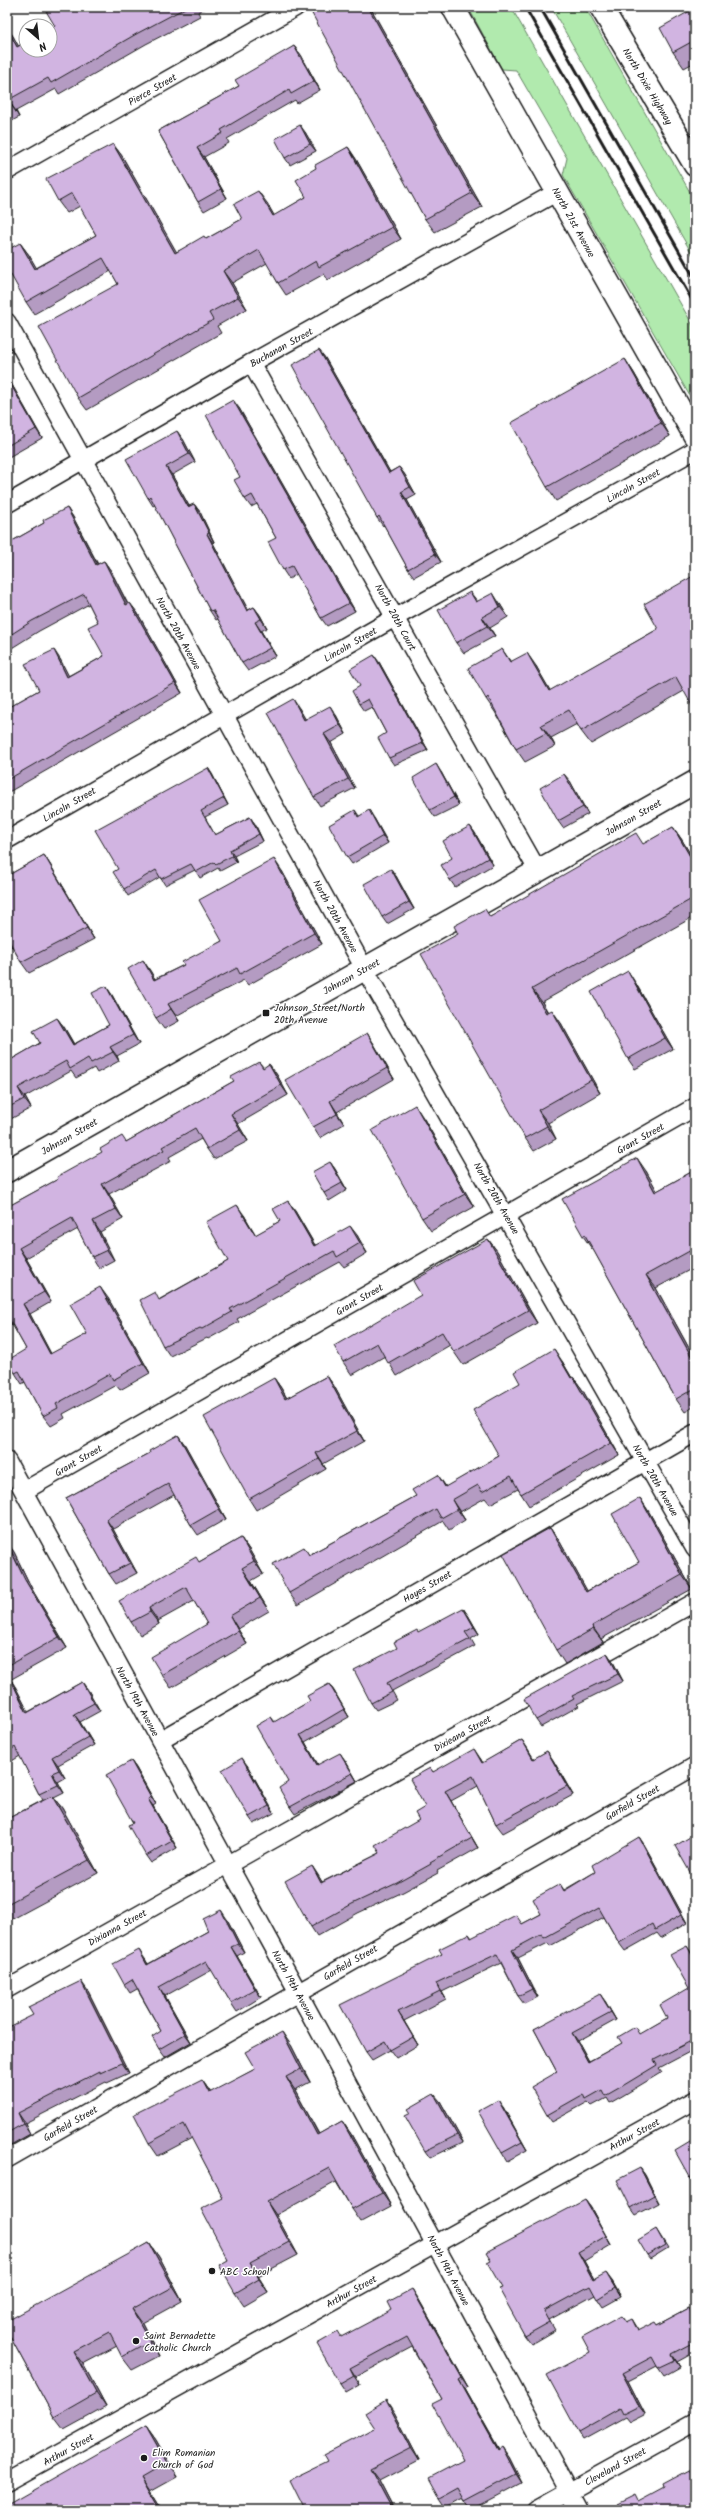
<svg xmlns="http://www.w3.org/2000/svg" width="702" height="2517" font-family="Kalam,sans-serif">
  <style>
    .green { fill: #b1eaae; stroke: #668365 }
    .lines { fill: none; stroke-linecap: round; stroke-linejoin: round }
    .street-casing { stroke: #1c1c1c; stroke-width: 20 }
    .secondary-casing { stroke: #1c1c1c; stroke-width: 25 }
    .primary-casing { stroke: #1c1c1c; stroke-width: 25 }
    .street { stroke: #fff; stroke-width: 17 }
    .secondary { stroke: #fff; stroke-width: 22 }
    .primary { stroke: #fff; stroke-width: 22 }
    .rail { stroke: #1c1c1c; stroke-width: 3 }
    .wall { fill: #b49bc2; stroke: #1c1c1c }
    .shaded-wall { fill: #927e9e; stroke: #1c1c1c }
    .building { fill: #d1b4e1; stroke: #1c1c1c }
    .poi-dot { fill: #1c1c1c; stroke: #fff; stroke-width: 1.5 }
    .labels { text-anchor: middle; stroke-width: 3; stroke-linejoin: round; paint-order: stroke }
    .street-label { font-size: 10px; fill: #1c1c1c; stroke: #fff }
    .poi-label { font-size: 10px; fill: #1c1c1c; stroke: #fff; text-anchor: start }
  </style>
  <rect width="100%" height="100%" fill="#fff"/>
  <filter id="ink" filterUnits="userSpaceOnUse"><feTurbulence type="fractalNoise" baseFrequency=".025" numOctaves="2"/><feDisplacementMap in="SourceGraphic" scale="8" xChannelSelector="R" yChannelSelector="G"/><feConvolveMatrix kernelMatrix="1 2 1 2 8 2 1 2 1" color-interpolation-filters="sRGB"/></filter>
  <g filter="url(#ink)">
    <g class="green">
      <path d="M 468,7 L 511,7 L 695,329 L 695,405 L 563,175 L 567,158 L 516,70 L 502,69 Z"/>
      <path d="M 551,7 L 585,7 L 695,201 L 695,259 Z"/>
    </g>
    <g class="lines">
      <g class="street-casing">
        <g id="street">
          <path d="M 7,171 L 296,7"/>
          <path d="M 7,322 L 364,968 L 695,1549"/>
          <path d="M 251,363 L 538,871"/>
          <path d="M 7,504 L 251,363 L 557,192"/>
          <path d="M 7,840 L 396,617 L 695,450"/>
          <path d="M 7,1461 L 298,1992 L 579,2510"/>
          <path d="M 24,1491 L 695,1107"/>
          <path d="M 160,1740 L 695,1433"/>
          <path d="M 7,1989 L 695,1602"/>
          <path d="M 7,2159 L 695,1766"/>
          <path d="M 7,2482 L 695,2100"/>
          <path d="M 536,2510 L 695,2422"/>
        </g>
      </g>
      <g class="secondary-casing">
        <path id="secondary" d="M 7,1171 L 695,782"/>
      </g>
      <g class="primary-casing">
        <g id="primary">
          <path d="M 453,7 L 695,436"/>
          <path d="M 601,7 L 695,165"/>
        </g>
      </g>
      <use href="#street" class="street"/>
      <use href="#secondary" class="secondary"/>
      <use href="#primary" class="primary"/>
      <g class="rail">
        <path d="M 525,7 L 695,305"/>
        <path d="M 540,7 L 695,279"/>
      </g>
    </g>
    <g class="wall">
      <path d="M 53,7 L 207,7 L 198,12 L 200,16 L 146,44 L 59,94 L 56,89 L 16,111 L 19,117 L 7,124 L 7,28 L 13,36 L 18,46 L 55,26 Z"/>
      <path d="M 316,7 L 370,7 L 482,207 L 435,232 L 425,219 Z"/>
      <path d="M 695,8 L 695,62 L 684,68 L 673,52 Z"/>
      <path d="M 294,46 L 301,55 L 320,90 L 297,103 L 295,100 L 227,139 L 229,143 L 204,157 L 227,198 L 204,211 L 198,202 L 158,131 L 239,86 Z"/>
      <path d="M 305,132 L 316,151 L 290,165 L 285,158 Z"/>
      <path d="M 113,144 L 122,156 L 176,252 L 206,239 L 242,219 L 267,203 L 274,216 L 306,197 L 316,168 L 348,147 L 356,159 L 401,239 L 328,280 L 324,274 L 286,295 L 278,283 L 267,263 L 232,283 L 247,309 L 217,326 L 221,333 L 87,410 L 78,398 L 118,284 L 111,271 L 34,314 L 26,302 L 20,243 L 29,255 L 36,268 L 96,235 L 80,206 L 67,213 L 58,201 Z"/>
      <path d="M 319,350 L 325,358 L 390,472 L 399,467 L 405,475 L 416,495 L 407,500 L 441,562 L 414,577 L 408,569 L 384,525 L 383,526 L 377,518 Z"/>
      <path d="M 625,359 L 634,373 L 670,436 L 556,501 L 547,487 Z"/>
      <path d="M 7,376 L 42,438 L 7,458 Z"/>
      <path d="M 239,408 L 355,611 L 327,626 L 321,618 L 297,574 L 289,579 L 283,570 L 276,538 L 257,504 L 251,507 L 245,499 L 240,477 Z"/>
      <path d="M 183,439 L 195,462 L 172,475 L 189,506 L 194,504 L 200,512 L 214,542 L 213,543 L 248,610 L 254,607 L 260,615 L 267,628 L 261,631 L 276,656 L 248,671 L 242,663 L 218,619 L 216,620 L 210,611 L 155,505 L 153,506 L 148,498 Z"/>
      <path d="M 67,508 L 73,517 L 98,564 L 104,561 L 111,571 L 128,604 L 137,612 L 182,693 L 7,793 L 7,708 L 39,690 L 60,659 L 68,676 L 104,656 L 98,622 L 89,604 L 39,631 L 7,651 L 7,544 L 44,523 Z"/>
      <path d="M 695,575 L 684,691 L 591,744 L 581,731 L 577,724 L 551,738 L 555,746 L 525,762 L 516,749 L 495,712 L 486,699 L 511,662 L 536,666 L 550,691 L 658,629 Z"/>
      <path d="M 477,602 L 500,604 L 508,617 L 490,628 L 495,636 L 464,653 L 456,643 Z"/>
      <path d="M 7,654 L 10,660 L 7,662 Z"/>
      <path d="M 379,662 L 428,750 L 394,765 L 389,758 L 386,733 L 372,707 L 364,711 L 359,704 L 360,686 Z"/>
      <path d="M 299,708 L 305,719 L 336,715 L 346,734 L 331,743 L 355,788 L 320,806 L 314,797 Z"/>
      <path d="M 208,768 L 212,774 L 228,805 L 205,817 L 215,835 L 250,817 L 255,824 L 263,841 L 234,856 L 237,862 L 220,871 L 218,868 L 200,878 L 195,870 L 165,885 L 160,877 L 128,896 L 124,889 L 118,869 Z"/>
      <path d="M 441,772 L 459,805 L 435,817 L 430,810 Z"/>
      <path d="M 570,781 L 588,814 L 563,828 L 558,821 Z"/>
      <path d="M 355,810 L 359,816 L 374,818 L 388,843 L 352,864 L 347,857 Z"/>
      <path d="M 470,826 L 475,833 L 493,865 L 455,887 L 450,880 L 452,858 Z"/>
      <path d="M 673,827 L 682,840 L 695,862 L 695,916 L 542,1002 L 548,1012 L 561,1023 L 600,1093 L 548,1123 L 556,1139 L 534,1151 L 525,1138 L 490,917 L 644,844 Z"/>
      <path d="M 44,855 L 51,866 L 94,939 L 29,973 L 21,962 L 12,946 L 7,949 L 7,876 Z"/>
      <path d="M 282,871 L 322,944 L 248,985 L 244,980 L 205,1000 L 176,1016 L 179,1021 L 164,1029 L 156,1018 L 143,960 L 155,979 L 184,965 L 222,941 Z"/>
      <path d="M 396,876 L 414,909 L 387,924 L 382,917 Z"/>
      <path d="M 635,982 L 673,1049 L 635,1069 L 628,1059 Z"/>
      <path d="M 106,986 L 112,995 L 139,1044 L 117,1056 L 119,1061 L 97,1073 L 94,1068 L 76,1078 L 71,1071 L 25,1097 L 31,1108 L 7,1121 L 7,1062 L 40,1043 L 57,1018 L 64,1027 L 74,1044 L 109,1025 Z"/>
      <path d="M 367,1033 L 374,1044 L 394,1079 L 337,1112 L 344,1124 L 320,1138 L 313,1127 Z"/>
      <path d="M 259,1062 L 264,1068 L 269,1064 L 277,1075 L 288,1095 L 238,1124 L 248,1141 L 214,1159 L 207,1149 L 201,1139 L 169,1157 L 171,1161 L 109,1194 L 123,1219 L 100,1232 L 114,1260 L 99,1268 L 92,1257 L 78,1229 L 26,1258 L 51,1302 L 30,1314 L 51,1354 L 87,1334 L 108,1298 L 150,1373 L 120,1390 L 116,1385 L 63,1414 L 65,1418 L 51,1426 L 43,1416 L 25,1382 L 22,1384 L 15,1373 L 26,1349 L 12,1324 L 7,1327 L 7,1207 L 126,1142 L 234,1081 Z"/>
      <path d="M 424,1119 L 474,1207 L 431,1231 L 422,1218 Z"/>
      <path d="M 330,1162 L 335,1169 L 347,1190 L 329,1201 L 324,1193 Z"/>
      <path d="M 695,1170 L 695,1267 L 656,1288 L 695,1359 L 695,1406 L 685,1412 L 676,1399 L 593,1249 L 592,1249 L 583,1236 L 646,1171 L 657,1191 Z"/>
      <path d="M 295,1211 L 315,1245 L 357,1235 L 367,1253 L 344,1267 L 340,1262 L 237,1319 L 239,1322 L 208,1339 L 207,1338 L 170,1356 L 163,1346 L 160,1299 L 228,1261 L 244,1215 L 256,1235 L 280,1221 Z"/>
      <path d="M 488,1239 L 497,1251 L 537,1323 L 463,1365 L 454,1352 L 450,1345 L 397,1376 L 385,1356 L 352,1375 L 343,1362 Z"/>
      <path d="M 562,1361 L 572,1378 L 573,1377 L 582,1389 L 619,1455 L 529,1506 L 518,1489 L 490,1504 L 485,1498 L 460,1512 L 465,1520 L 449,1530 L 443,1521 L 298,1605 L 289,1593 L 304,1547 L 309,1555 L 351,1532 L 416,1496 L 438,1475 L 446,1487 L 499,1456 Z"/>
      <path d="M 327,1376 L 334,1386 L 364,1441 L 323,1464 L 326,1469 L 256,1510 L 249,1499 L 274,1378 L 281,1388 L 287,1398 Z"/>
      <path d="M 178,1435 L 185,1445 L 226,1519 L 198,1535 L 191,1525 L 174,1495 L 113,1529 L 137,1573 L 116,1584 L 109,1574 L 66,1498 L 150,1453 Z"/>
      <path d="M 640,1498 L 649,1512 L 692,1589 L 601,1639 L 603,1642 L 565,1664 L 556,1650 L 550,1528 L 560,1542 L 587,1591 L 639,1562 Z"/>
      <path d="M 241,1538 L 250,1551 L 263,1574 L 251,1581 L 269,1611 L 238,1629 L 247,1644 L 171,1688 L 162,1675 L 207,1624 L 194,1601 L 158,1621 L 159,1624 L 140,1635 L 131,1622 L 199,1562 Z"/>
      <path d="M 7,1542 L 14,1552 L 33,1591 L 67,1648 L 8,1681 L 11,1680 L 16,1688 L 28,1712 L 82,1682 L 88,1690 L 100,1711 L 80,1722 L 94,1745 L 58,1765 L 65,1778 L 58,1782 L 64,1793 L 54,1798 L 62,1808 L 98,1873 L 7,1922 L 7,1819 L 43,1800 L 39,1794 L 20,1756 L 7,1764 L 7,1682 L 8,1681 L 7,1680 Z"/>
      <path d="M 468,1615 L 479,1634 L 471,1639 L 475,1646 L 392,1691 L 397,1700 L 376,1710 L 371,1703 L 397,1648 L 419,1632 Z"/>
      <path d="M 607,1653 L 612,1660 L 623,1681 L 577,1704 L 579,1706 L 541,1727 L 536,1720 Z"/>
      <path d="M 329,1684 L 334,1691 L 349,1717 L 305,1742 L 318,1765 L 345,1760 L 357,1781 L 295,1814 L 290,1807 L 288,1782 L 271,1717 L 275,1722 L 310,1701 Z"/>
      <path d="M 522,1740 L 534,1759 L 547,1751 L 553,1760 L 573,1795 L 503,1833 L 496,1824 L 478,1786 L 451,1801 L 478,1848 L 437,1871 L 438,1873 L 403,1892 L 358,1913 L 317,1936 L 311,1927 L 312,1866 L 322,1882 L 380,1853 L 419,1820 L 425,1807 L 430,1768 L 433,1772 L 480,1758 L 483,1763 Z"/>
      <path d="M 131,1761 L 136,1768 L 156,1804 L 153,1806 L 177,1848 L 151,1863 L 146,1856 L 133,1823 Z"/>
      <path d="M 247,1765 L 274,1813 L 254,1824 L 249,1817 Z"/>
      <path d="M 639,1837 L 645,1846 L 687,1923 L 661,1938 L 657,1933 L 625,1951 L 619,1943 L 604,1917 L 550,1946 L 548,1943 L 518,1958 L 538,1997 L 524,2004 L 518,1996 L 501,1963 L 442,1992 L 446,1999 L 404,2021 L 418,2045 L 396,2058 L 390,2050 L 372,2060 L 366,2052 L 442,1954 L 469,1934 L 472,1938 L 522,1924 L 541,1914 L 560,1884 L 564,1890 L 595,1872 Z"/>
      <path d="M 227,1919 L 244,1952 L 237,1956 L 261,1997 L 237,2012 L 231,2003 L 212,1970 L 165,1996 L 191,2042 L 165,2057 L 159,2049 L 161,2031 L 137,1989 L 130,1993 L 124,1984 L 145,1959 L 148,1964 L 208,1931 Z"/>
      <path d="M 687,1946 L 695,1958 L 695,2049 L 659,2068 L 662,2072 L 624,2095 L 610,2103 L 607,2098 L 592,2106 L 588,2102 L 552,2122 L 547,2115 L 557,2072 L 534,2029 L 605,2001 L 616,2020 L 578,2041 L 589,2061 L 640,2034 L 667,2018 L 689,1988 Z"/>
      <path d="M 88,1991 L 129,2073 L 107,2083 L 106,2082 L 25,2123 L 30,2134 L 7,2147 L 7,2028 Z"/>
      <path d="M 291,2045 L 310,2082 L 295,2090 L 319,2134 L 342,2121 L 351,2134 L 391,2206 L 361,2222 L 352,2209 L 336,2182 L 276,2215 L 298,2255 L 258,2276 L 268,2292 L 244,2306 L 235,2293 L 228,2260 L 223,2198 L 192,2138 L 158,2156 L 149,2143 L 202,2080 L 211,2093 L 255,2069 Z"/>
      <path d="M 440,2101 L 463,2142 L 430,2158 L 425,2151 Z"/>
      <path d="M 503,2107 L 527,2150 L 507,2161 L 502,2153 Z"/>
      <path d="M 695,2139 L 695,2185 L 690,2178 Z"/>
      <path d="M 640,2168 L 645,2175 L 659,2203 L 636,2215 L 631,2208 Z"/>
      <path d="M 585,2200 L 591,2208 L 611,2245 L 584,2261 L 594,2279 L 612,2281 L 621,2297 L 603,2307 L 595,2295 L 549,2320 L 555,2330 L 531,2344 L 525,2336 L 502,2288 Z"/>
      <path d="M 656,2229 L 668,2248 L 650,2259 L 647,2255 Z"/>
      <path d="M 149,2243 L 159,2257 L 182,2301 L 142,2323 L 159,2356 L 132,2370 L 122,2357 L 117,2346 L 83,2364 L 106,2407 L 64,2430 L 54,2417 L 7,2331 Z"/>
      <path d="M 418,2298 L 468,2387 L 465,2389 L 499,2449 L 509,2457 L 522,2483 L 471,2510 L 463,2498 L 446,2507 L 440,2498 L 463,2460 L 442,2399 L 412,2347 L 356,2377 L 360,2385 L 346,2393 L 340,2384 L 342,2337 Z"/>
      <path d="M 689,2308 L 695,2317 L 695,2352 L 677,2362 L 680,2367 L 664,2376 L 657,2366 L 628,2381 L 645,2414 L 629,2422 L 625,2417 L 583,2440 L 578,2432 L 590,2352 L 621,2316 L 626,2322 L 636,2327 L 638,2331 L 657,2325 Z"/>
      <path d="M 394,2412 L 419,2460 L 379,2481 L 394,2510 L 305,2510 L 327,2462 L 375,2428 Z"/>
      <path d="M 146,2426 L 156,2440 L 177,2477 L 150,2492 L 161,2510 L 7,2510 Z"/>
    </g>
    <g class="shaded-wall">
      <path d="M 368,7 L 370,7 L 482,207 L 472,193 Z"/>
      <path d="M 7,28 L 13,36 L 25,58 L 17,47 Z"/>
      <path d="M 294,46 L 301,55 L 320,90 L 314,81 Z"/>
      <path d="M 8,100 L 16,111 L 19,117 L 12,106 Z"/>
      <path d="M 300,125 L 305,132 L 316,151 L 310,144 Z"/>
      <path d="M 113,144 L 122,156 L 184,265 L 175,253 Z"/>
      <path d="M 348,147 L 356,159 L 401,239 L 392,227 Z"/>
      <path d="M 197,148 L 204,157 L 227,198 L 221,189 Z"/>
      <path d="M 258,191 L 267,203 L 282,229 L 273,216 Z"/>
      <path d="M 20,243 L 29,255 L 44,281 L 35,269 Z"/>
      <path d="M 223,271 L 232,283 L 247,309 L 238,297 Z"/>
      <path d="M 319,350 L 325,358 L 395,481 L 389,473 Z"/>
      <path d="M 625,359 L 634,373 L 670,436 L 661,423 Z"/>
      <path d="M 7,376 L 42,438 L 36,429 L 7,378 Z"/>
      <path d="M 233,400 L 239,408 L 355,611 L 349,603 Z"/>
      <path d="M 177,431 L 183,439 L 195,462 L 189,454 Z"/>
      <path d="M 166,467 L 172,475 L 194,515 L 188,507 Z"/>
      <path d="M 399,467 L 405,475 L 416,495 L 410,487 Z"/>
      <path d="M 401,492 L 407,500 L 441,562 L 435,554 Z"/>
      <path d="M 194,504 L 200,512 L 214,542 L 209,533 Z"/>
      <path d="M 67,508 L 73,517 L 103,575 L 96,565 Z"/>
      <path d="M 207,534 L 213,543 L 253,619 L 247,611 Z"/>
      <path d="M 104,561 L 111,571 L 133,615 L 126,605 Z"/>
      <path d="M 470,592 L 478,602 L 476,602 Z"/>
      <path d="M 493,593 L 500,604 L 508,617 L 500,607 Z"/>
      <path d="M 130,603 L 137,612 L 182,693 L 175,683 Z"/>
      <path d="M 254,607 L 260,615 L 267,628 L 261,619 Z"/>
      <path d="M 482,617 L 490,628 L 495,636 L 487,626 Z"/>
      <path d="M 255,622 L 261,631 L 276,656 L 270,648 Z"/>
      <path d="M 502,649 L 511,662 L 510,662 Z"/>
      <path d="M 54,650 L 60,659 L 74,686 L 67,677 Z"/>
      <path d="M 527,653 L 536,666 L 558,704 L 549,691 Z"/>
      <path d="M 374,655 L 379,662 L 428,750 L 423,743 Z"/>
      <path d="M 293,699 L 299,708 L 311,729 L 304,720 Z"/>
      <path d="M 330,706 L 336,715 L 346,734 L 340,725 Z"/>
      <path d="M 541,725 L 551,738 L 555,746 L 546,733 Z"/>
      <path d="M 324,734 L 331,743 L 355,788 L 348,779 Z"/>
      <path d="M 436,764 L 441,772 L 459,805 L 454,797 Z"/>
      <path d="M 208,768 L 212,774 L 228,805 L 224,798 Z"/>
      <path d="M 564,774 L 570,781 L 588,814 L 583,807 Z"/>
      <path d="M 369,810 L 374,818 L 388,843 L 383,836 Z"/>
      <path d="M 250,817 L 255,824 L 263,841 L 259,834 Z"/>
      <path d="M 470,826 L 475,833 L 493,865 L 488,858 Z"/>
      <path d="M 673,827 L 682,840 L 695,862 L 695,865 Z"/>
      <path d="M 230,850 L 234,856 L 237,862 L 232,856 Z"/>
      <path d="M 44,855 L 51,866 L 94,939 L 87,928 Z"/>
      <path d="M 274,859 L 282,871 L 322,944 L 314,933 Z"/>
      <path d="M 391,869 L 396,876 L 414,909 L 409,902 Z"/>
      <path d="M 143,960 L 151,972 L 162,992 L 154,980 Z"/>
      <path d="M 628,971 L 635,982 L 673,1049 L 665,1038 Z"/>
      <path d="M 106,986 L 112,995 L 139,1044 L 133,1035 Z"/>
      <path d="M 532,989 L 542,1002 L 555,1026 L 546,1013 Z"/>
      <path d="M 168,1004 L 176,1016 L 179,1021 L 171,1009 Z"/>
      <path d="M 552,1010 L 561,1023 L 600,1093 L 591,1080 Z"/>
      <path d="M 57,1018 L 64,1027 L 79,1054 L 73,1045 Z"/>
      <path d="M 367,1033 L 374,1044 L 394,1079 L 387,1068 Z"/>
      <path d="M 110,1047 L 117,1056 L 119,1061 L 113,1052 Z"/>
      <path d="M 269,1064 L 277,1075 L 288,1095 L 281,1085 Z"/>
      <path d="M 18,1088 L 25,1097 L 31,1108 L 24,1099 Z"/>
      <path d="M 330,1101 L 337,1112 L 344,1124 L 337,1114 Z"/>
      <path d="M 415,1105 L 424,1119 L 474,1207 L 465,1194 Z"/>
      <path d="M 538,1110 L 548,1123 L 556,1139 L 547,1126 Z"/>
      <path d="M 231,1114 L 238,1124 L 248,1141 L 240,1130 Z"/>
      <path d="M 637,1158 L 646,1171 L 665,1205 L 655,1192 Z"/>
      <path d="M 330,1162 L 335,1169 L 347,1190 L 342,1183 Z"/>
      <path d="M 102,1184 L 109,1194 L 123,1219 L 116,1209 Z"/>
      <path d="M 288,1201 L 295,1211 L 321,1256 L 314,1246 Z"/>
      <path d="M 237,1205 L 244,1215 L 261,1245 Z"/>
      <path d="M 93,1221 L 100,1232 L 114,1260 L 107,1250 Z"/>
      <path d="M 350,1226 L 357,1235 L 367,1253 L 360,1243 Z"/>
      <path d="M 488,1239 L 497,1251 L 537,1323 L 528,1310 Z"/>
      <path d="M 19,1248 L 26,1258 L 51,1302 L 44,1292 Z"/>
      <path d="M 646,1275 L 656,1288 L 695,1359 L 695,1363 Z"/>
      <path d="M 100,1287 L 108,1298 L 150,1373 L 143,1363 Z"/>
      <path d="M 23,1304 L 30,1314 L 57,1365 L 50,1354 Z"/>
      <path d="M 554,1349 L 562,1361 L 579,1390 L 571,1378 Z"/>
      <path d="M 327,1376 L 334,1386 L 364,1441 L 357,1431 Z"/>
      <path d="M 573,1377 L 582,1389 L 619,1455 L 611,1443 Z"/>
      <path d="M 274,1378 L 281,1388 L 293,1410 L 285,1399 Z"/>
      <path d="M 178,1435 L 185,1445 L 226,1519 L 219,1509 Z"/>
      <path d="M 316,1453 L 323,1464 L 326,1469 L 319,1459 Z"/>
      <path d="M 438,1475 L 446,1487 L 445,1487 Z"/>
      <path d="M 640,1498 L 649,1512 L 692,1589 L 682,1575 Z"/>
      <path d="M 452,1500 L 460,1512 L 465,1520 L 457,1509 Z"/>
      <path d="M 106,1519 L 113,1529 L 137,1573 L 130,1563 Z"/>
      <path d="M 550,1528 L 560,1542 L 595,1605 L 586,1592 Z"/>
      <path d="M 241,1538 L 250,1551 L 263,1574 L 254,1561 Z"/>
      <path d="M 7,1542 L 14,1552 L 33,1591 L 67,1648 L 59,1637 L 25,1580 Z"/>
      <path d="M 242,1568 L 251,1581 L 269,1611 L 260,1598 Z"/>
      <path d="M 149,1608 L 158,1621 L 159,1624 L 150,1612 Z"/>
      <path d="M 463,1608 L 468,1615 L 479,1634 L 474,1627 Z"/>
      <path d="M 230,1616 L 238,1629 L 247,1644 L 238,1631 Z"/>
      <path d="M 592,1626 L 601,1639 L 603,1642 L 593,1629 Z"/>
      <path d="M 607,1653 L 612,1660 L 623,1681 L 618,1674 Z"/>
      <path d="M 11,1680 L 16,1688 L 33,1721 L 27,1713 Z"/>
      <path d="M 82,1682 L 88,1690 L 100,1711 L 94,1703 Z"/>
      <path d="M 329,1684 L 334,1691 L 349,1717 L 344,1709 Z"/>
      <path d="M 74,1714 L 80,1722 L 94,1745 L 88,1737 Z"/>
      <path d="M 300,1735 L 305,1742 L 323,1773 L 317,1765 Z"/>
      <path d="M 522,1740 L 528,1749 L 539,1768 L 533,1759 Z"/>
      <path d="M 474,1749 L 480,1758 L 488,1772 L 482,1763 Z"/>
      <path d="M 547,1751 L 553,1760 L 573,1795 L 567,1786 Z"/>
      <path d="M 340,1753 L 345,1760 L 357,1781 L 352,1773 Z"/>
      <path d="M 52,1757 L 58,1765 L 65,1778 L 59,1770 Z"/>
      <path d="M 242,1758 L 247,1765 L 274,1813 L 269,1806 Z"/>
      <path d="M 131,1761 L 136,1768 L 156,1804 L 151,1797 Z"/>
      <path d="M 52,1773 L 58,1782 L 64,1793 L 58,1785 Z"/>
      <path d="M 445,1791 L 451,1801 L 478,1848 L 472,1838 Z"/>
      <path d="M 52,1796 L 62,1808 L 98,1873 L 89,1860 Z"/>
      <path d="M 148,1799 L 153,1806 L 177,1848 L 172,1841 Z"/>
      <path d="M 639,1837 L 645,1846 L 687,1923 L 681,1915 Z"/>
      <path d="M 312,1866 L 318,1875 L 328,1892 L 321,1883 Z"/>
      <path d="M 221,1910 L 227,1919 L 244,1952 L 238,1944 Z"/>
      <path d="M 231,1947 L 237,1956 L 261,1997 L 255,1989 Z"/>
      <path d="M 139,1950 L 145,1959 L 153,1974 L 147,1965 Z"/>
      <path d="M 512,1950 L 518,1958 L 538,1997 L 532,1989 Z"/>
      <path d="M 81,1981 L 88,1991 L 129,2073 L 122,2063 Z"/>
      <path d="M 436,1983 L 442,1992 L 446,1999 L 440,1991 Z"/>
      <path d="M 159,1987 L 165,1996 L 191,2042 L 185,2034 Z"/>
      <path d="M 600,1994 L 605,2001 L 616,2020 L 611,2012 Z"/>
      <path d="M 398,2012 L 404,2021 L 418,2045 L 413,2037 Z"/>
      <path d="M 282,2032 L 291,2045 L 310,2082 L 301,2069 Z"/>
      <path d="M 572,2033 L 578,2041 L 593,2069 L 588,2062 Z"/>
      <path d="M 286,2077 L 295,2090 L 326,2148 L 317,2135 Z"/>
      <path d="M 202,2080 L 211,2093 L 209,2093 Z"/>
      <path d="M 434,2094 L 440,2101 L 463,2142 L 457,2135 Z"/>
      <path d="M 498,2100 L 503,2107 L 527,2150 L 522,2142 Z"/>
      <path d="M 18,2113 L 25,2123 L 30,2134 L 23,2124 Z"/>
      <path d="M 342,2121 L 351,2134 L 391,2206 L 382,2193 Z"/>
      <path d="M 640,2168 L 645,2175 L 659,2203 L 654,2195 Z"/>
      <path d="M 585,2200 L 591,2208 L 611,2245 L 606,2236 Z"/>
      <path d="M 267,2202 L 276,2215 L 298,2255 L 289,2242 Z"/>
      <path d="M 149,2243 L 159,2257 L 182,2301 L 173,2287 Z"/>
      <path d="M 578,2252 L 584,2261 L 599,2288 L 593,2280 Z"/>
      <path d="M 250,2263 L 258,2276 L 268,2292 L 259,2279 Z"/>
      <path d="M 606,2273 L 612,2281 L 621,2297 L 615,2288 Z"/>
      <path d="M 412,2289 L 418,2298 L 468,2387 L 462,2378 Z"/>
      <path d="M 132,2309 L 142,2323 L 159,2356 L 150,2342 Z"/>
      <path d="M 631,2319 L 636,2327 L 643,2339 L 637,2331 Z"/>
      <path d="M 73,2351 L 83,2364 L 106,2407 L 96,2393 Z"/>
      <path d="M 672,2354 L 677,2362 L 680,2367 L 675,2360 Z"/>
      <path d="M 350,2368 L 356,2377 L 360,2385 L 354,2376 Z"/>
      <path d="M 622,2373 L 628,2381 L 645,2414 L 639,2406 Z"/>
      <path d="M 459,2380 L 465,2389 L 504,2459 L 498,2450 Z"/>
      <path d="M 386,2400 L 394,2412 L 419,2460 L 411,2448 Z"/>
      <path d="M 146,2426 L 156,2440 L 177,2477 L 167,2463 Z"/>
      <path d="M 502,2447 L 509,2457 L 522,2483 L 516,2474 Z"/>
      <path d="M 370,2469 L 379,2481 L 394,2510 L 392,2510 Z"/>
      <path d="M 141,2478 L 150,2492 L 161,2510 L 159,2510 Z"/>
    </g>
    <g class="building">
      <path d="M 53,7 L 187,7 L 138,33 L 51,83 L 48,78 L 8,100 L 12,106 L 7,109 L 7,29 L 17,47 L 26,42 L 26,50 L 50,50 L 50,29 L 55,26 L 46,11 Z"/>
      <path d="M 316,7 L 368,7 L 472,193 L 425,219 L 310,10 Z"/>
      <path d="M 695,8 L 695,40 L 673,52 L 660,28 Z"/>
      <path d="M 294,46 L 314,81 L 291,94 L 289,90 L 221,130 L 223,133 L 197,148 L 221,189 L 198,202 L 158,131 L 239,86 L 235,80 Z"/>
      <path d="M 300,125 L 310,144 L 285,158 L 275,139 Z"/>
      <path d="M 113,144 L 175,253 L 204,236 L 206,239 L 242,219 L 234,204 L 258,191 L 273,216 L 306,197 L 296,180 L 316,168 L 315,165 L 348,147 L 392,227 L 319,267 L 316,261 L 278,283 L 259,250 L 223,271 L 238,297 L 209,313 L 213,320 L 78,398 L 39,327 L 118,284 L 103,258 L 26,302 L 7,268 L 7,250 L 20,243 L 35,269 L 96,235 L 72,193 L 58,201 L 46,179 Z"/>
      <path d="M 319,350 L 389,473 L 399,467 L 410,487 L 401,492 L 435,554 L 408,569 L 379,516 L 377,518 L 292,365 Z"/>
      <path d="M 625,359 L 661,423 L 547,487 L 511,423 Z"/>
      <path d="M 7,378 L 36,429 L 7,446 Z"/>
      <path d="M 233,400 L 349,603 L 321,618 L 292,566 L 283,570 L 268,542 L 276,538 L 252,495 L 245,499 L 234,480 L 240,477 L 206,415 Z"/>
      <path d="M 177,431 L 189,454 L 166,467 L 188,507 L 194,504 L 209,533 L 207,534 L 247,611 L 254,607 L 261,619 L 255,622 L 270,648 L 242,663 L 213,610 L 210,611 L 150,496 L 148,498 L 126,459 Z"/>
      <path d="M 67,508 L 96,565 L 104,561 L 126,605 L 130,603 L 175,683 L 7,780 L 7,708 L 39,690 L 25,664 L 54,650 L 67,677 L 104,656 L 88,627 L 98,622 L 84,594 L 32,621 L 7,637 L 7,544 L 44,523 L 43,520 Z"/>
      <path d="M 695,575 L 695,711 L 676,677 L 581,731 L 569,710 L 541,725 L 546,733 L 516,749 L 488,697 L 486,699 L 468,668 L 502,649 L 510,662 L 527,653 L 549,691 L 658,629 L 644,604 Z"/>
      <path d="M 470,592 L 476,602 L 493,593 L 500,607 L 482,617 L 487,626 L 456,643 L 438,610 Z"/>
      <path d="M 374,655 L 423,743 L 389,758 L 378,738 L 386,733 L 368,699 L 359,704 L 352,691 L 360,686 L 350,669 Z"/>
      <path d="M 293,699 L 304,720 L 330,706 L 340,725 L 324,734 L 348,779 L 314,797 L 268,713 Z"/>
      <path d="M 436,764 L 454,797 L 430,810 L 413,778 Z"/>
      <path d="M 208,768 L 224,798 L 201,811 L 215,835 L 250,817 L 259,834 L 230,850 L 232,856 L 216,864 L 214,862 L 196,872 L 191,864 L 161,879 L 156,870 L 124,889 L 113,872 L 118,869 L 95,830 Z"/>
      <path d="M 564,774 L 583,807 L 558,821 L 540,788 Z"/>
      <path d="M 355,810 L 358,817 L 369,810 L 383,836 L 347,857 L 329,825 Z"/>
      <path d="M 470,826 L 488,858 L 450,880 L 441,865 L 452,858 L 443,841 Z"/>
      <path d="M 673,827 L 695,865 L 695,909 L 690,900 L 532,989 L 546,1013 L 552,1010 L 591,1080 L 538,1110 L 547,1126 L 525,1138 L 421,954 L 458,934 L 454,926 L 485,909 L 490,917 L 636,833 L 643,844 Z"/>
      <path d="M 44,855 L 87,928 L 21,962 L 7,937 L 7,876 Z"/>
      <path d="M 274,859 L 314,933 L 240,974 L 237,968 L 197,989 L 168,1004 L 171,1009 L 156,1018 L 128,969 L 143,960 L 154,980 L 184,965 L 182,962 L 222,941 L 199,900 Z"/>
      <path d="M 391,869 L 409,902 L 382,917 L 364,884 Z"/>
      <path d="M 628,971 L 665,1038 L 628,1059 L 591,992 Z"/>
      <path d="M 106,986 L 133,1035 L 110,1047 L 113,1052 L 91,1063 L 88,1058 L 70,1069 L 66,1061 L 18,1088 L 24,1099 L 7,1108 L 7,1062 L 40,1043 L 33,1031 L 57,1018 L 73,1045 L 109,1025 L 92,993 Z"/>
      <path d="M 367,1033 L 387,1068 L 330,1101 L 337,1114 L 313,1127 L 285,1080 Z"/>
      <path d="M 259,1062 L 263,1068 L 269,1064 L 281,1085 L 231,1114 L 240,1130 L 207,1149 L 195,1128 L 162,1147 L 164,1150 L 102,1184 L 116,1209 L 93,1221 L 107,1250 L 92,1257 L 72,1218 L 19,1248 L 44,1292 L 23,1304 L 50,1354 L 87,1334 L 70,1304 L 100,1287 L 143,1363 L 113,1380 L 110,1374 L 56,1404 L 58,1408 L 43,1416 L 19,1371 L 15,1373 L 8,1360 L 26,1349 L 7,1315 L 7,1207 L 58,1179 L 57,1177 L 102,1152 L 100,1149 L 122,1136 L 126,1142 L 234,1081 L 231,1077 Z"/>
      <path d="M 415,1105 L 465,1194 L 422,1218 L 372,1130 Z"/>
      <path d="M 637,1158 L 655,1192 L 695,1170 L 695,1248 L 646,1275 L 695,1363 L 695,1388 L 676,1399 L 585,1235 L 583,1236 L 562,1199 Z"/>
      <path d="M 330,1162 L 342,1183 L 324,1193 L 312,1172 Z"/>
      <path d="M 288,1201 L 314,1246 L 350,1226 L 360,1243 L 337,1257 L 334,1251 L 230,1309 L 232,1312 L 202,1329 L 200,1328 L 163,1346 L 140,1300 L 155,1292 L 159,1300 L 228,1261 L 206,1222 L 237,1205 L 255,1235 L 280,1221 L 273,1209 Z"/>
      <path d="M 488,1239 L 528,1310 L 454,1352 L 442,1332 L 388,1363 L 377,1343 L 343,1362 L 334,1346 L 421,1295 L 413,1281 Z"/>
      <path d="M 554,1349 L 571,1378 L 573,1377 L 611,1443 L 521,1494 L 511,1476 L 482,1492 L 478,1485 L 452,1500 L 457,1509 L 441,1518 L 436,1509 L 289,1593 L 273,1564 L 304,1547 L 309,1555 L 351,1532 L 416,1496 L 412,1490 L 438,1475 L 445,1487 L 499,1456 L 473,1410 L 520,1383 L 514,1372 Z"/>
      <path d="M 327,1376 L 357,1431 L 316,1453 L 319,1459 L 249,1499 L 204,1417 L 274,1378 L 285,1399 Z"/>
      <path d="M 178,1435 L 219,1509 L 191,1525 L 168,1484 L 106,1519 L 130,1563 L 109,1574 L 66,1498 L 150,1453 L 149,1451 Z"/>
      <path d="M 640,1498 L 682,1575 L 592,1626 L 593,1629 L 556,1650 L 503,1554 L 550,1528 L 586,1592 L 639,1562 L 612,1514 Z"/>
      <path d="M 241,1538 L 254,1561 L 242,1568 L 260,1598 L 230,1616 L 238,1631 L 162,1675 L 151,1657 L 207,1624 L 186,1587 L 149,1608 L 150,1612 L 131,1622 L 119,1601 L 196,1557 L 199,1562 Z"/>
      <path d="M 7,1543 L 25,1580 L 59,1637 L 7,1666 Z"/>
      <path d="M 463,1608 L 474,1627 L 465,1632 L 470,1639 L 387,1683 L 392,1692 L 371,1703 L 354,1670 L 397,1648 L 394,1642 L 417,1630 L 418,1632 Z"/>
      <path d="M 607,1653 L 618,1674 L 572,1696 L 574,1699 L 536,1720 L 524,1699 Z"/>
      <path d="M 11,1680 L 27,1713 L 82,1682 L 94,1703 L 74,1714 L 88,1737 L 52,1757 L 59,1770 L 52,1773 L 58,1785 L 39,1794 L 15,1747 L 7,1752 L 7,1682 Z"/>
      <path d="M 329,1684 L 344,1709 L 300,1735 L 317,1765 L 340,1753 L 352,1773 L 290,1807 L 279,1788 L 288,1782 L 256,1726 L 271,1717 L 274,1722 L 310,1701 L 307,1696 Z"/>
      <path d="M 522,1740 L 533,1759 L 547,1751 L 567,1786 L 496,1824 L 473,1776 L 445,1791 L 472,1838 L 430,1862 L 431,1864 L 397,1883 L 352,1904 L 311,1927 L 285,1881 L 312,1866 L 321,1883 L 380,1853 L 375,1845 L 419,1820 L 415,1813 L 425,1807 L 410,1779 L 430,1768 L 433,1772 L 474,1749 L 482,1763 Z"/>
      <path d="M 242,1758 L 269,1806 L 249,1817 L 222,1770 Z"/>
      <path d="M 131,1761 L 151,1797 L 148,1799 L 172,1841 L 146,1856 L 128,1825 L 133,1823 L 106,1775 Z"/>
      <path d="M 52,1796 L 89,1860 L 7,1904 L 7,1819 Z"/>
      <path d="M 695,1834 L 695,1881 L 675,1846 Z"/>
      <path d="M 639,1837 L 681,1915 L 655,1930 L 652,1924 L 619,1943 L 599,1908 L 544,1938 L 542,1934 L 512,1950 L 532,1989 L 518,1996 L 497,1954 L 436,1983 L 440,1991 L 398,2012 L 413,2037 L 390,2050 L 385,2041 L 366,2052 L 340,2005 L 442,1954 L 439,1949 L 469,1934 L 471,1938 L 516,1915 L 522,1924 L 541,1914 L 533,1899 L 560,1884 L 564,1891 L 595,1872 L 592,1865 Z"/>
      <path d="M 221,1910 L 238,1944 L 231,1947 L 255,1989 L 231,2003 L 206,1961 L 159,1987 L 185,2034 L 159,2049 L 152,2037 L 161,2031 L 132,1979 L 124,1984 L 113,1964 L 139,1950 L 147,1965 L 208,1931 L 203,1919 Z"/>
      <path d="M 687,1946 L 695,1960 L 695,2039 L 654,2060 L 657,2065 L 619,2088 L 605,2096 L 602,2090 L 586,2099 L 584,2094 L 547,2115 L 531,2087 L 557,2072 L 534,2029 L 600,1994 L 611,2012 L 572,2033 L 588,2062 L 622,2043 L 618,2037 L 635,2027 L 639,2034 L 667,2018 L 660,2005 L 689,1988 L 670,1955 Z"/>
      <path d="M 81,1981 L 122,2063 L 100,2073 L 100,2071 L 18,2113 L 23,2124 L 7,2133 L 7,2028 L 33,2015 L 28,2007 Z"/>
      <path d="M 282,2032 L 301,2069 L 286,2077 L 317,2135 L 342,2121 L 382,2193 L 352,2209 L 329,2168 L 267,2202 L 289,2242 L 250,2263 L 259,2279 L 235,2293 L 219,2265 L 228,2260 L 201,2209 L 223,2198 L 184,2124 L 149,2143 L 134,2114 L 202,2080 L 209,2093 L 255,2069 L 245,2052 Z"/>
      <path d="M 434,2094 L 457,2135 L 425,2151 L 405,2116 L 411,2113 L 408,2109 Z"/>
      <path d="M 498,2100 L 522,2142 L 502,2153 L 478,2111 Z"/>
      <path d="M 695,2139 L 695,2181 L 692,2176 L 690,2178 L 675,2151 Z"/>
      <path d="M 640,2168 L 654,2195 L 631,2208 L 617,2180 Z"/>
      <path d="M 585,2200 L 606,2236 L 578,2252 L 593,2280 L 606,2273 L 615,2288 L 597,2299 L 590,2286 L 544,2311 L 550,2322 L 525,2336 L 499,2289 L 502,2288 L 487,2262 L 491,2260 L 486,2252 Z"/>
      <path d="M 656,2229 L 665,2245 L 647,2255 L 638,2240 Z"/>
      <path d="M 149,2243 L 173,2287 L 132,2309 L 150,2342 L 122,2357 L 109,2332 L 73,2351 L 96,2393 L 54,2417 L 7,2331 L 7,2321 Z"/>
      <path d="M 412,2289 L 462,2378 L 459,2380 L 498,2450 L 502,2447 L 516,2474 L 465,2501 L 458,2488 L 440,2498 L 429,2478 L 463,2460 L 432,2404 L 442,2399 L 407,2337 L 350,2368 L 354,2376 L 340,2384 L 317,2344 L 338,2332 L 341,2337 L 392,2310 L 388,2302 Z"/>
      <path d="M 689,2308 L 695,2320 L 695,2324 L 694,2324 L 695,2327 L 695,2342 L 672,2354 L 675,2360 L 658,2368 L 652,2357 L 622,2373 L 639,2406 L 623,2414 L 620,2408 L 578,2432 L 547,2375 L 590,2352 L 582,2337 L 621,2316 L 625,2322 L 631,2319 L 637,2331 L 655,2322 L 657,2325 Z"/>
      <path d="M 386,2400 L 411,2448 L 370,2469 L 392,2510 L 305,2510 L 290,2480 L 327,2462 L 323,2455 L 375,2428 L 365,2413 Z"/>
      <path d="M 146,2426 L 167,2463 L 141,2478 L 159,2510 L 7,2510 L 7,2505 Z"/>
      <path d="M 695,2467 L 695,2510 L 620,2510 L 617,2504 L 635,2495 L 638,2501 L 664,2487 L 663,2484 Z"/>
    </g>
  </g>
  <g class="poi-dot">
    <rect x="262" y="1009" width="8" height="8" rx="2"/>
    <circle cx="212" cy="2271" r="4"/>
    <circle cx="136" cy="2341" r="4"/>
    <circle cx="144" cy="2458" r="4"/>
  </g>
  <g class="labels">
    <g class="street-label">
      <text transform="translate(648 86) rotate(59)" y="4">North Dixie Highway</text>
      <text transform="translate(152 89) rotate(-30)" y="4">Pierce Street</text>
      <text transform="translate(574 222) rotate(61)" y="4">North 21st Avenue</text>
      <text transform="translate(281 347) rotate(-29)" y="4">Buchanan Street</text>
      <text transform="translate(633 485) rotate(-29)" y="4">Lincoln Street</text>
      <text transform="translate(396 617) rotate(61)" y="4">North 20th Court</text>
      <text transform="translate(179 633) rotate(61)" y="4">North 20th Avenue</text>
      <text transform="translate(350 644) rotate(-30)" y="4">Lincoln Street</text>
      <text transform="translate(69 804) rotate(-30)" y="4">Lincoln Street</text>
      <text transform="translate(633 817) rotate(-30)" y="4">Johnson Street</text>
      <text transform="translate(336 916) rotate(61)" y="4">North 20th Avenue</text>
      <text transform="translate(351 976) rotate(-29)" y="4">Johnson Street</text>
      <text transform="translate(69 1136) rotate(-30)" y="4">Johnson Street</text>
      <text transform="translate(640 1138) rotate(-29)" y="4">Grant Street</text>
      <text transform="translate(497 1198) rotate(60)" y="4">North 20th Avenue</text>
      <text transform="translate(359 1299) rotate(-30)" y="4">Grant Street</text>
      <text transform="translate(78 1460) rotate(-30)" y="4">Grant Street</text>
      <text transform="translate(656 1480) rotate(60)" y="4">North 20th Avenue</text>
      <text transform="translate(427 1586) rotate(-30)" y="4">Hayes Street</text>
      <text transform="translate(138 1701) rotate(61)" y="4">North 19th Avenue</text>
      <text transform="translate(462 1733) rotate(-29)" y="4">Dixieana Street</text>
      <text transform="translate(632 1802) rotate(-30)" y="4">Garfield Street</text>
      <text transform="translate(117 1927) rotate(-29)" y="4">Dixianna Street</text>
      <text transform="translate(350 1962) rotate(-30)" y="4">Garfield Street</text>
      <text transform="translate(294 1985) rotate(61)" y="4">North 19th Avenue</text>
      <text transform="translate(70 2123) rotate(-30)" y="4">Garfield Street</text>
      <text transform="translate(634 2134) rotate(-29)" y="4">Arthur Street</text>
      <text transform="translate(449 2270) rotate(62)" y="4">North 19th Avenue</text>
      <text transform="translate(351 2291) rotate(-29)" y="4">Arthur Street</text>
      <text transform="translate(68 2449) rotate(-29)" y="4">Arthur Street</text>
      <text transform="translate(615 2466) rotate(-29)" y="4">Cleveland Street</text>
    </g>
    <g class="poi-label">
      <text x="274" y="1011">Johnson Street/North<tspan x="274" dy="12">20th Avenue</tspan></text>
      <text x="220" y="2275">ABC School</text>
      <text x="144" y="2339">Saint Bernadette<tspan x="144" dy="12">Catholic Church</tspan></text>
      <text x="152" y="2456">Elim Romanian<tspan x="152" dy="12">Church of God</tspan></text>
    </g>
  </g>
  <rect width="702" height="2517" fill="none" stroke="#fff" stroke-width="24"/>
  <rect x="12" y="12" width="678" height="2493" fill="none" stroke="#1c1c1c" stroke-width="1.5" filter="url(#ink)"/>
  <g transform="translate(38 38) rotate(152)"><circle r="19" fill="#ffffff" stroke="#a4a4a4"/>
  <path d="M0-3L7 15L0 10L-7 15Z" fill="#1c1c1c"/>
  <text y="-6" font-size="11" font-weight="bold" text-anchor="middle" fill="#1c1c1c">N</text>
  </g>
</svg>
